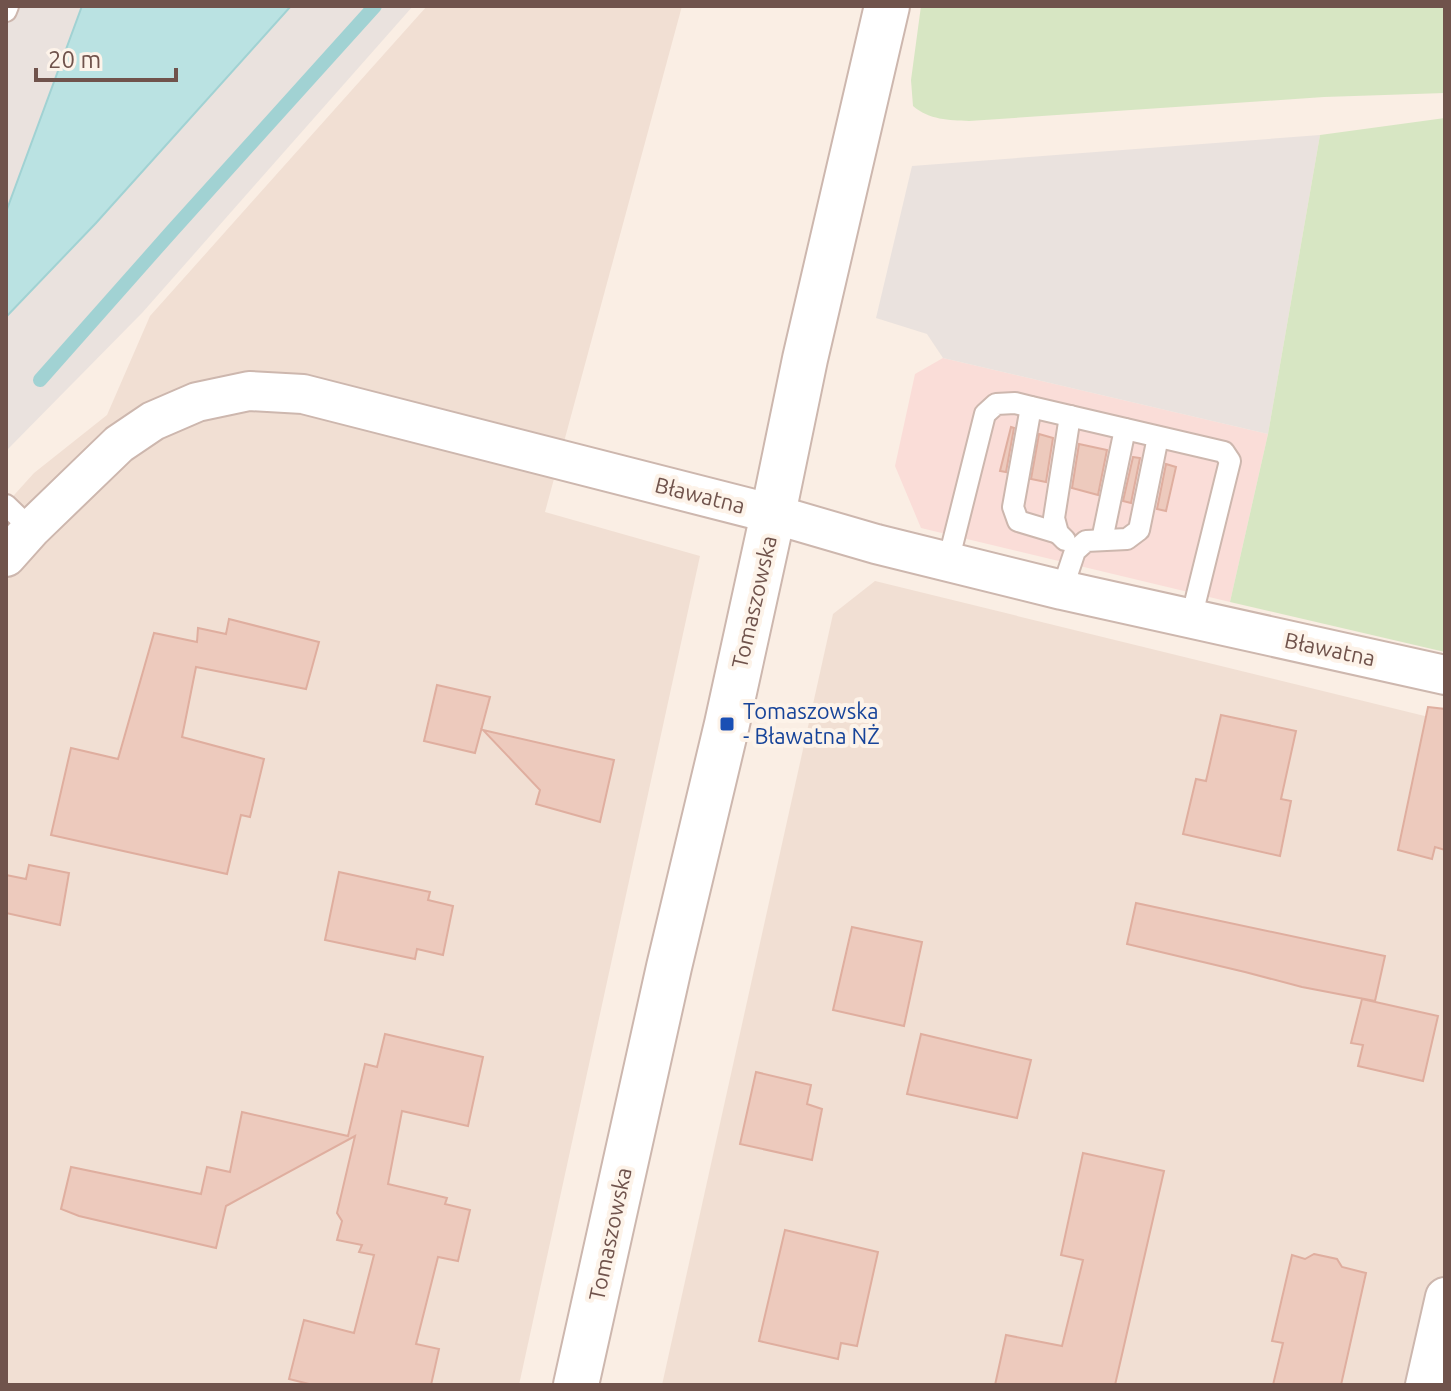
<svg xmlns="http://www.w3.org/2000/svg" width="1451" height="1391" font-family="Ubuntu,sans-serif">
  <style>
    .residential { fill: #f1dfd3 }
    .commercial { fill: #faddd8 }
    .industrial { fill: #eae2de }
    .green { fill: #d7e6c3 }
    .water { fill: #bae2e2; stroke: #a1d2d3; stroke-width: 2 }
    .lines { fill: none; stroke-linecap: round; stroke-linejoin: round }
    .stream { stroke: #a1d2d3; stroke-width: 14 }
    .building { fill: #edcabd; stroke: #dfae9f; stroke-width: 2 }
    .service-casing { stroke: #cdb7ae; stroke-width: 24 }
    .minor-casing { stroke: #cdb7ae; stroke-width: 42 }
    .tertiary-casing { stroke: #cdb7ae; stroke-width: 48 }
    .service { stroke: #fff; stroke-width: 20 }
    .minor { stroke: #fff; stroke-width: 38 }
    .tertiary { stroke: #fff; stroke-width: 44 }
    .transit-dot { fill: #1a4fb4; stroke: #fdf3e9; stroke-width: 3 }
    .labels { text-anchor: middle; stroke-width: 8; stroke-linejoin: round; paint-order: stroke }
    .street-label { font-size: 22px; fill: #70534c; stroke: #fdf3e9 }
    .transit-label { font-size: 22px; fill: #164399; stroke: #fdf3e9; text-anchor: start }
  </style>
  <rect width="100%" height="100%" fill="#faeee4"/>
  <g class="residential">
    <path d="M 427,6 L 682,6 L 545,512 L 700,556 L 519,1385 L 6,1385 L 6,504 L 34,473 L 107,415 L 150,316 Z"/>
    <path d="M 875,581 L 1445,721 L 1445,1385 L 662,1385 L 833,614 Z"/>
  </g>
  <path class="commercial" d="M 943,358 L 1268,434 L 1230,602 L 921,528 L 895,466 L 915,374 Z"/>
  <g class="industrial">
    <path d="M 6,6 L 413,6 L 142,313 L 6,451 Z"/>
    <path d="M 1320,135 L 1268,434 L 943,358 L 927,334 L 876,318 L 912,166 Z"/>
  </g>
  <g class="green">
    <path d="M 921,6 L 1445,6 L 1445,93 L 1324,97 L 969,121 C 949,120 929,120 913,106 L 911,80 Z"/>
    <path d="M 1445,118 L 1445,652 L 1230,602 L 1268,434 L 1320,135 Z"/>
  </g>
  <path class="water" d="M 82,6 L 291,6 L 96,223 L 6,317 L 6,212 Z"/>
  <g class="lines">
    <path class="stream" d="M 40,380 L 172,231 L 375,6"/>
  </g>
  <g class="building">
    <path d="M 1011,427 L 1014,428 L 1006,472 L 1000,471 Z"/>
    <path d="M 1039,434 L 1053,438 L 1046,482 L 1031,479 Z"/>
    <path d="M 1079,444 L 1107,450 L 1098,495 L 1072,488 Z"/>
    <path d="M 1133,457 L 1140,458 L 1131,503 L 1123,501 Z"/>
    <path d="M 1166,464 L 1176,467 L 1166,511 L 1157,509 Z"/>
    <path d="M 229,619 L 319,642 L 306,689 L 196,667 L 182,737 L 264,759 L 250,817 L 241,815 L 227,874 L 51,835 L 71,748 L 118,759 L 154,633 L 197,642 L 198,628 L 226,634 Z"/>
    <path d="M 437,685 L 490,697 L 475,753 L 424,741 Z"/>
    <path d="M 1428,707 L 1445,709 L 1445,850 L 1435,847 L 1432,859 L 1398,850 Z"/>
    <path d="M 1221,715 L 1296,731 L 1281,799 L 1291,801 L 1280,856 L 1183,834 L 1196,779 L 1206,781 Z"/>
    <path d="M 483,730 L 614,760 L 600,822 L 536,804 L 540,790 Z"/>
    <path d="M 29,865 L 69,873 L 60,925 L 6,913 L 6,875 L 26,879 Z"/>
    <path d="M 339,872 L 430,892 L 428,900 L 453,906 L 443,955 L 417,949 L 415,959 L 325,940 Z"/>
    <path d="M 1136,903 L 1385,956 L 1375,1001 L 1302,987 L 1245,972 L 1127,944 Z"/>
    <path d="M 852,927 L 922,942 L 904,1026 L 833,1010 Z"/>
    <path d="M 1362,999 L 1438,1016 L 1423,1081 L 1358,1066 L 1363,1045 L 1351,1043 Z"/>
    <path d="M 385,1034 L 483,1057 L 468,1126 L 402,1111 L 388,1184 L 447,1198 L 445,1204 L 470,1210 L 458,1261 L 438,1257 L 416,1344 L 439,1349 L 431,1385 L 313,1385 L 289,1379 L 304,1320 L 354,1333 L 374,1255 L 359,1252 L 362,1245 L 337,1240 L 342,1221 L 337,1213 L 355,1136 L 226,1206 L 216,1248 L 79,1216 L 61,1209 L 71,1167 L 201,1194 L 207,1167 L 230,1172 L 242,1112 L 348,1136 L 365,1064 L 377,1067 Z"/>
    <path d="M 921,1034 L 1031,1060 L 1017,1118 L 907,1094 Z"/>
    <path d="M 756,1072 L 811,1085 L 807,1104 L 822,1109 L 812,1160 L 740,1144 Z"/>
    <path d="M 1083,1153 L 1164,1171 L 1115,1385 L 995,1385 L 1006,1335 L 1062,1346 L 1083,1260 L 1061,1255 Z"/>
    <path d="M 785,1230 L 878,1252 L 857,1346 L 841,1343 L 838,1359 L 759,1341 Z"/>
    <path d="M 1314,1254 L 1337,1259 L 1342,1267 L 1366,1273 L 1341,1385 L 1273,1385 L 1283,1343 L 1272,1341 L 1292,1255 L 1305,1259 Z"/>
  </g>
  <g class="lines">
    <g class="service-casing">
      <g id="service">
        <path d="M 6,11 L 8,6"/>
        <path d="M 1031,407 L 1013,507 L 1018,521 L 1058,533"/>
        <path d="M 6,505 L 31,529"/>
        <path d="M 1065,540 L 1058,533 L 1054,518 L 1070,416"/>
        <path d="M 1102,540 L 1125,429"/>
        <path d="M 948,562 L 985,414 L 996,404 L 1015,403 L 1031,407 L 1224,452 L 1230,461 L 1191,619"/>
        <path d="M 1062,590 L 1075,551 L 1086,541 L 1127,539 L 1139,530 L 1158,437"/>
      </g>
    </g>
    <g class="minor-casing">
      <g id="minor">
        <path d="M 6,557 L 31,529 L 119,444 L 153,421 L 197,402 L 249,391 L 303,394 L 773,514 L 876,544 L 1062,590 L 1445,675"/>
        <path d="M 1425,1385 L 1445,1297"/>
      </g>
    </g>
    <g class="tertiary-casing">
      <path id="tertiary" d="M 576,1385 L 669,967 L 727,724 L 773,514 L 805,359 L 887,6"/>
    </g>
    <use href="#service" class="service"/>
    <use href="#minor" class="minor"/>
    <use href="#tertiary" class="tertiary"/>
  </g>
  <rect class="transit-dot" x="719" y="716" width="16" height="16" rx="4"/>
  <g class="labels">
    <g class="street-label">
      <text transform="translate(700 495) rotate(14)" y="8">Bławatna</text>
      <text transform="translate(754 602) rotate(-77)" y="8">Tomaszowska</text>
      <text transform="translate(1330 649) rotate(12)" y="8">Bławatna</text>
      <text transform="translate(610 1234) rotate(-78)" y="8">Tomaszowska</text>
    </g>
    <g class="transit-label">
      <text x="743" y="719">Tomaszowska<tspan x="743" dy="25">- Bławatna NŻ</tspan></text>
    </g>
  </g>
  <rect width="1451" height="1391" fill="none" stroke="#70534c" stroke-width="16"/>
  <path d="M36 68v12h140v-12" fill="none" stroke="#70534c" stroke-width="4"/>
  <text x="48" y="68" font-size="24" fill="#70534c" stroke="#fdf3e9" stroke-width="6" paint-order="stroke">20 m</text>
</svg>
